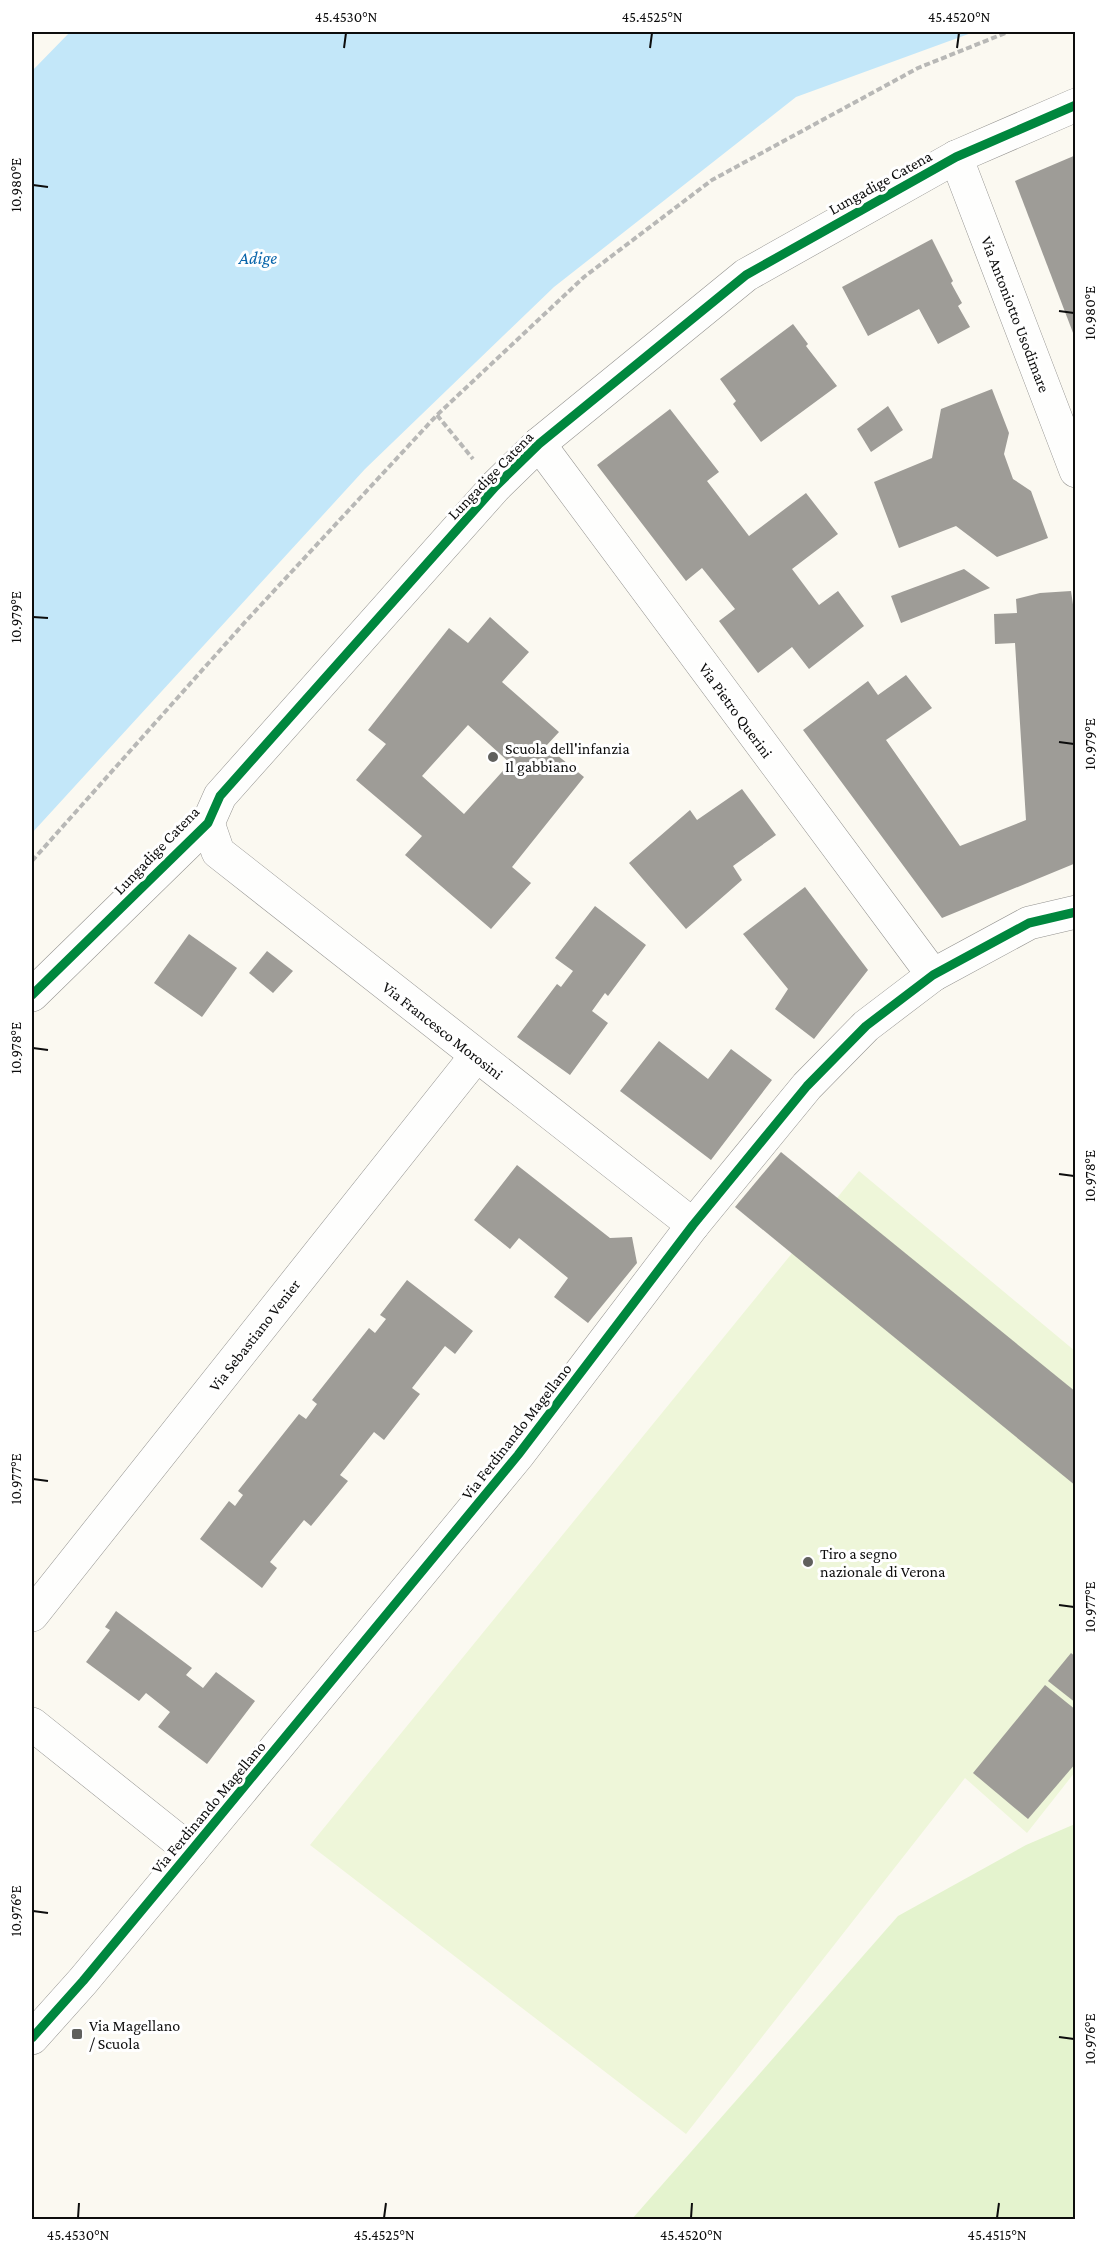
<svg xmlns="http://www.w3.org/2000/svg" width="1107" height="2251" font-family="'Crimson Pro',serif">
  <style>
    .green { fill: #e4f3ce }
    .pitch { fill: #eef6d9 }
    .water { fill: #c3e7f9 }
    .building { fill: #9e9c97; fill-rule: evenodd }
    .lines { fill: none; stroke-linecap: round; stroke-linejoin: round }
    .minor-casing { stroke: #949390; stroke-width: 34 }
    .path { stroke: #b8b8b6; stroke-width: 4; stroke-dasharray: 6 3; stroke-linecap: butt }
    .minor { stroke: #fefefd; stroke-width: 33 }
    .cycleway-casing { stroke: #fff; stroke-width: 13 }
    .cycleway { stroke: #00873e; stroke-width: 9 }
    .ticks { fill: none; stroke: #0d0d0d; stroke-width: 2 }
    .poi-dot { fill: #60605d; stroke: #fff; stroke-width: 2 }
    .labels { text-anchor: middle; stroke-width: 6; stroke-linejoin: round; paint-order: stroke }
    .street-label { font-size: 16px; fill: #0d0d0d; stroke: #fff }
    .poi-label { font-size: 16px; fill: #0d0d0d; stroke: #fff; text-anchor: start }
    .water-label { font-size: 18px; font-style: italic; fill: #0a66ab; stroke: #fff }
    .neatline { fill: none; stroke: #0d0d0d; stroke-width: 2 }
    .ticks-label { font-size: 15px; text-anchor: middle; fill: #0d0d0d }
  </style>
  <rect width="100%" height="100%" fill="#fbf9f1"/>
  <path class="green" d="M 1075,1824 L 1075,2219 L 632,2219 L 898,1916 L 1026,1845 Z"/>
  <path class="pitch" d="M 859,1171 L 1075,1351 L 1075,1772 L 1027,1833 L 965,1778 L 686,2134 L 310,1845 Z"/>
  <path class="water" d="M 70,32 L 974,32 L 796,97 L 554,287 L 365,469 L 32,833 L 32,71 Z"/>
  <g class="building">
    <path d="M 1076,155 L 1076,338 L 1075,338 L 1015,181 Z"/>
    <path d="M 932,239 L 953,281 L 951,283 L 962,303 L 958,306 L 970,327 L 938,344 L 919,309 L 868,336 L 842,287 Z"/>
    <path d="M 793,324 L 808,344 L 806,346 L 837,386 L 761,442 L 733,404 L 736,401 L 720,379 Z"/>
    <path d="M 992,389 L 1009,433 L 1004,454 L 1013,479 L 1031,491 L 1048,538 L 997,557 L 956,526 L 899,548 L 874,482 L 932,458 L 941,409 Z"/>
    <path d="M 888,406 L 903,430 L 871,452 L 857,429 Z"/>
    <path d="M 670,409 L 719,472 L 707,481 L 749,536 L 806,493 L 838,534 L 792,569 L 819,605 L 838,591 L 864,626 L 809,669 L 792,647 L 758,673 L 719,621 L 735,609 L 702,568 L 686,581 L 597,465 Z"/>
    <path d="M 964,569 L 990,588 L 901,623 L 891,596 Z"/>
    <path d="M 1071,591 L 1076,625 L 1076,863 L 942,918 L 803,730 L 868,681 L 878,695 L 906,675 L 932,708 L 886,740 L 960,846 L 1026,820 L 1015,643 L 995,644 L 994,614 L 1017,613 L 1016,599 L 1040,593 Z"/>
    <path d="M 490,617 L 529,652 L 502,682 L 559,732 L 546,746 L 584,777 L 512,867 L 531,883 L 491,929 L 405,855 L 422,836 L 356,780 L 386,744 L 368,730 L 449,628 L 468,643 ZM 468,725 L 510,763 L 464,814 L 422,776 Z"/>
    <path d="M 742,789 L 776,835 L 733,866 L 742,880 L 686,929 L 629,863 L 690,810 L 697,820 Z"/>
    <path d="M 805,887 L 868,970 L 814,1039 L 775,1009 L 788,989 L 743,934 Z"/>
    <path d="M 595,906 L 646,945 L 608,996 L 605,993 L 592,1011 L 608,1023 L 570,1075 L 517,1037 L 557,984 L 561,987 L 573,971 L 555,958 Z"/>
    <path d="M 189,934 L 237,968 L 202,1017 L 154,983 Z"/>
    <path d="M 267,951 L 293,971 L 273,993 L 249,973 Z"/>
    <path d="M 659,1041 L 708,1079 L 731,1049 L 772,1080 L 711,1160 L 620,1091 Z"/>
    <path d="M 781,1152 L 1076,1392 L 1076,1486 L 735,1207 Z"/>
    <path d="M 517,1165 L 610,1238 L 632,1237 L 637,1263 L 588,1323 L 554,1297 L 568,1278 L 519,1238 L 510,1249 L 474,1220 Z"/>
    <path d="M 407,1280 L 473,1331 L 455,1354 L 445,1346 L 412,1388 L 420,1394 L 384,1440 L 374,1432 L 340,1475 L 348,1481 L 311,1526 L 304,1520 L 270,1562 L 277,1568 L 262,1588 L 200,1539 L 229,1501 L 235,1506 L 243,1495 L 238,1491 L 299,1414 L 306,1419 L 317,1404 L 312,1400 L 369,1328 L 375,1333 L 386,1319 L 380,1315 Z"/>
    <path d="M 116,1611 L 192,1668 L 186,1675 L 203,1688 L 216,1672 L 255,1701 L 207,1764 L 158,1727 L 170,1712 L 146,1693 L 139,1701 L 86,1662 L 110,1630 L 105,1627 Z"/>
    <path d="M 1071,1653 L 1076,1657 L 1076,1703 L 1048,1681 Z"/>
    <path d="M 1045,1685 L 1076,1710 L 1076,1763 L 1028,1819 L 973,1773 Z"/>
  </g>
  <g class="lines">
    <g class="minor-casing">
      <g id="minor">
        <path d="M 956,157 L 1076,471"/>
        <path d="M 539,444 L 933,975"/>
        <path d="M 208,823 L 218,852 L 693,1225"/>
        <path d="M 32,995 L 208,823 L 220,796 L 495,487 L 539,444 L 746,275 L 956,157 L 1076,105"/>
        <path d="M 32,1615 L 476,1056"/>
        <path d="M 32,1724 L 191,1851"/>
        <path d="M 32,2038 L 83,1981 L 191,1851 L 518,1455 L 693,1225 L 807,1086 L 866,1026 L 933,975 L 1029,923 L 1076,912"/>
      </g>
    </g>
    <g class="path">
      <path d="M 437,415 L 473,459"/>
      <path d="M 32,861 L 246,621 L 437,415 L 584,277 L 712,180 L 918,68 L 1008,32"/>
    </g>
    <use href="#minor" class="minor"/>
    <g class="cycleway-casing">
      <g id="cycleway">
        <path d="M 32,995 L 208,823 L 220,796 L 495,487 L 539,444 L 746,275 L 956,157 L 1076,105"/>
        <path d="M 32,2038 L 83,1981 L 191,1851 L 518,1455 L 693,1225 L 807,1086 L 866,1026 L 933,975 L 1029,923 L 1076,912"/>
      </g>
    </g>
    <use href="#cycleway" class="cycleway"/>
  </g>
  <path class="ticks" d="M 344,48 L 346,33M 650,48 L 652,33M 957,48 L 959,33M 33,185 L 48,187M 1059,311 L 1074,313M 33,617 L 48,618M 1059,742 L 1074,744M 33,1048 L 48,1050M 1059,1174 L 1074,1176M 33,1479 L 48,1481M 1059,1605 L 1074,1607M 33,1911 L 48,1913M 1059,2037 L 1074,2039M 78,2218 L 79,2203M 384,2218 L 386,2203M 691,2218 L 692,2203M 997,2218 L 999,2203"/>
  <g class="poi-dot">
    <circle cx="493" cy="757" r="6"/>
    <circle cx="808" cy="1562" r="6"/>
    <rect x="71" y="2028" width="12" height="12" rx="3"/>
  </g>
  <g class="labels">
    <g class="street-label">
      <text transform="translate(880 182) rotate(-29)" y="6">Lungadige Catena</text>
      <text transform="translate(1016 314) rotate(69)" y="6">Via Antoniotto Usodimare</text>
      <text transform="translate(490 475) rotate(-46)" y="6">Lungadige Catena</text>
      <text transform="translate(736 710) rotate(54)" y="6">Via Pietro Querini</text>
      <text transform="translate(156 850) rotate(-46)" y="6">Lungadige Catena</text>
      <text transform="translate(443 1030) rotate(38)" y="6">Via Francesco Morosini</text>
      <text transform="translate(254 1335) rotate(-52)" y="6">Via Sebastiano Venier</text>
      <text transform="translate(516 1431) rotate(-52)" y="6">Via Ferdinando Magellano</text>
      <text transform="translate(208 1807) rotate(-50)" y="6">Via Ferdinando Magellano</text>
    </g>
    <g class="poi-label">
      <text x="505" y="754">Scuola dell'infanzia<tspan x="505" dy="18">Il gabbiano</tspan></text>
      <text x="820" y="1559">Tiro a segno<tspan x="820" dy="18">nazionale di Verona</tspan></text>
      <text x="89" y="2031">Via Magellano<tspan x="89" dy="18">/ Scuola</tspan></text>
    </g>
    <g class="water-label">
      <text x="258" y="264">Adige</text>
    </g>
  </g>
  <rect width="1107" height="2251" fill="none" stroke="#ffffff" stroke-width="66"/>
  <rect x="33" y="33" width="1041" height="2185" class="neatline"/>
  <g class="ticks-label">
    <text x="346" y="22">45.4530°N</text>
    <text x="652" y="22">45.4525°N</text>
    <text x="959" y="22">45.4520°N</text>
    <text transform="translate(16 185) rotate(-90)" y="5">10.980°E</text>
    <text transform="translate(1090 313) rotate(-90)" y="5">10.980°E</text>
    <text transform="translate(16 617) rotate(-90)" y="5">10.979°E</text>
    <text transform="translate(1090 744) rotate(-90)" y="5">10.979°E</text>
    <text transform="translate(16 1048) rotate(-90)" y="5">10.978°E</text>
    <text transform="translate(1090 1176) rotate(-90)" y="5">10.978°E</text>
    <text transform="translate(16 1479) rotate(-90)" y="5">10.977°E</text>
    <text transform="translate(1090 1607) rotate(-90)" y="5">10.977°E</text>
    <text transform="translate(16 1911) rotate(-90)" y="5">10.976°E</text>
    <text transform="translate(1090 2039) rotate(-90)" y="5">10.976°E</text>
    <text x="78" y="2240">45.4530°N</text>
    <text x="384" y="2240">45.4525°N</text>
    <text x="691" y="2240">45.4520°N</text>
    <text x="997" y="2240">45.4515°N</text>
  </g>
</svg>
